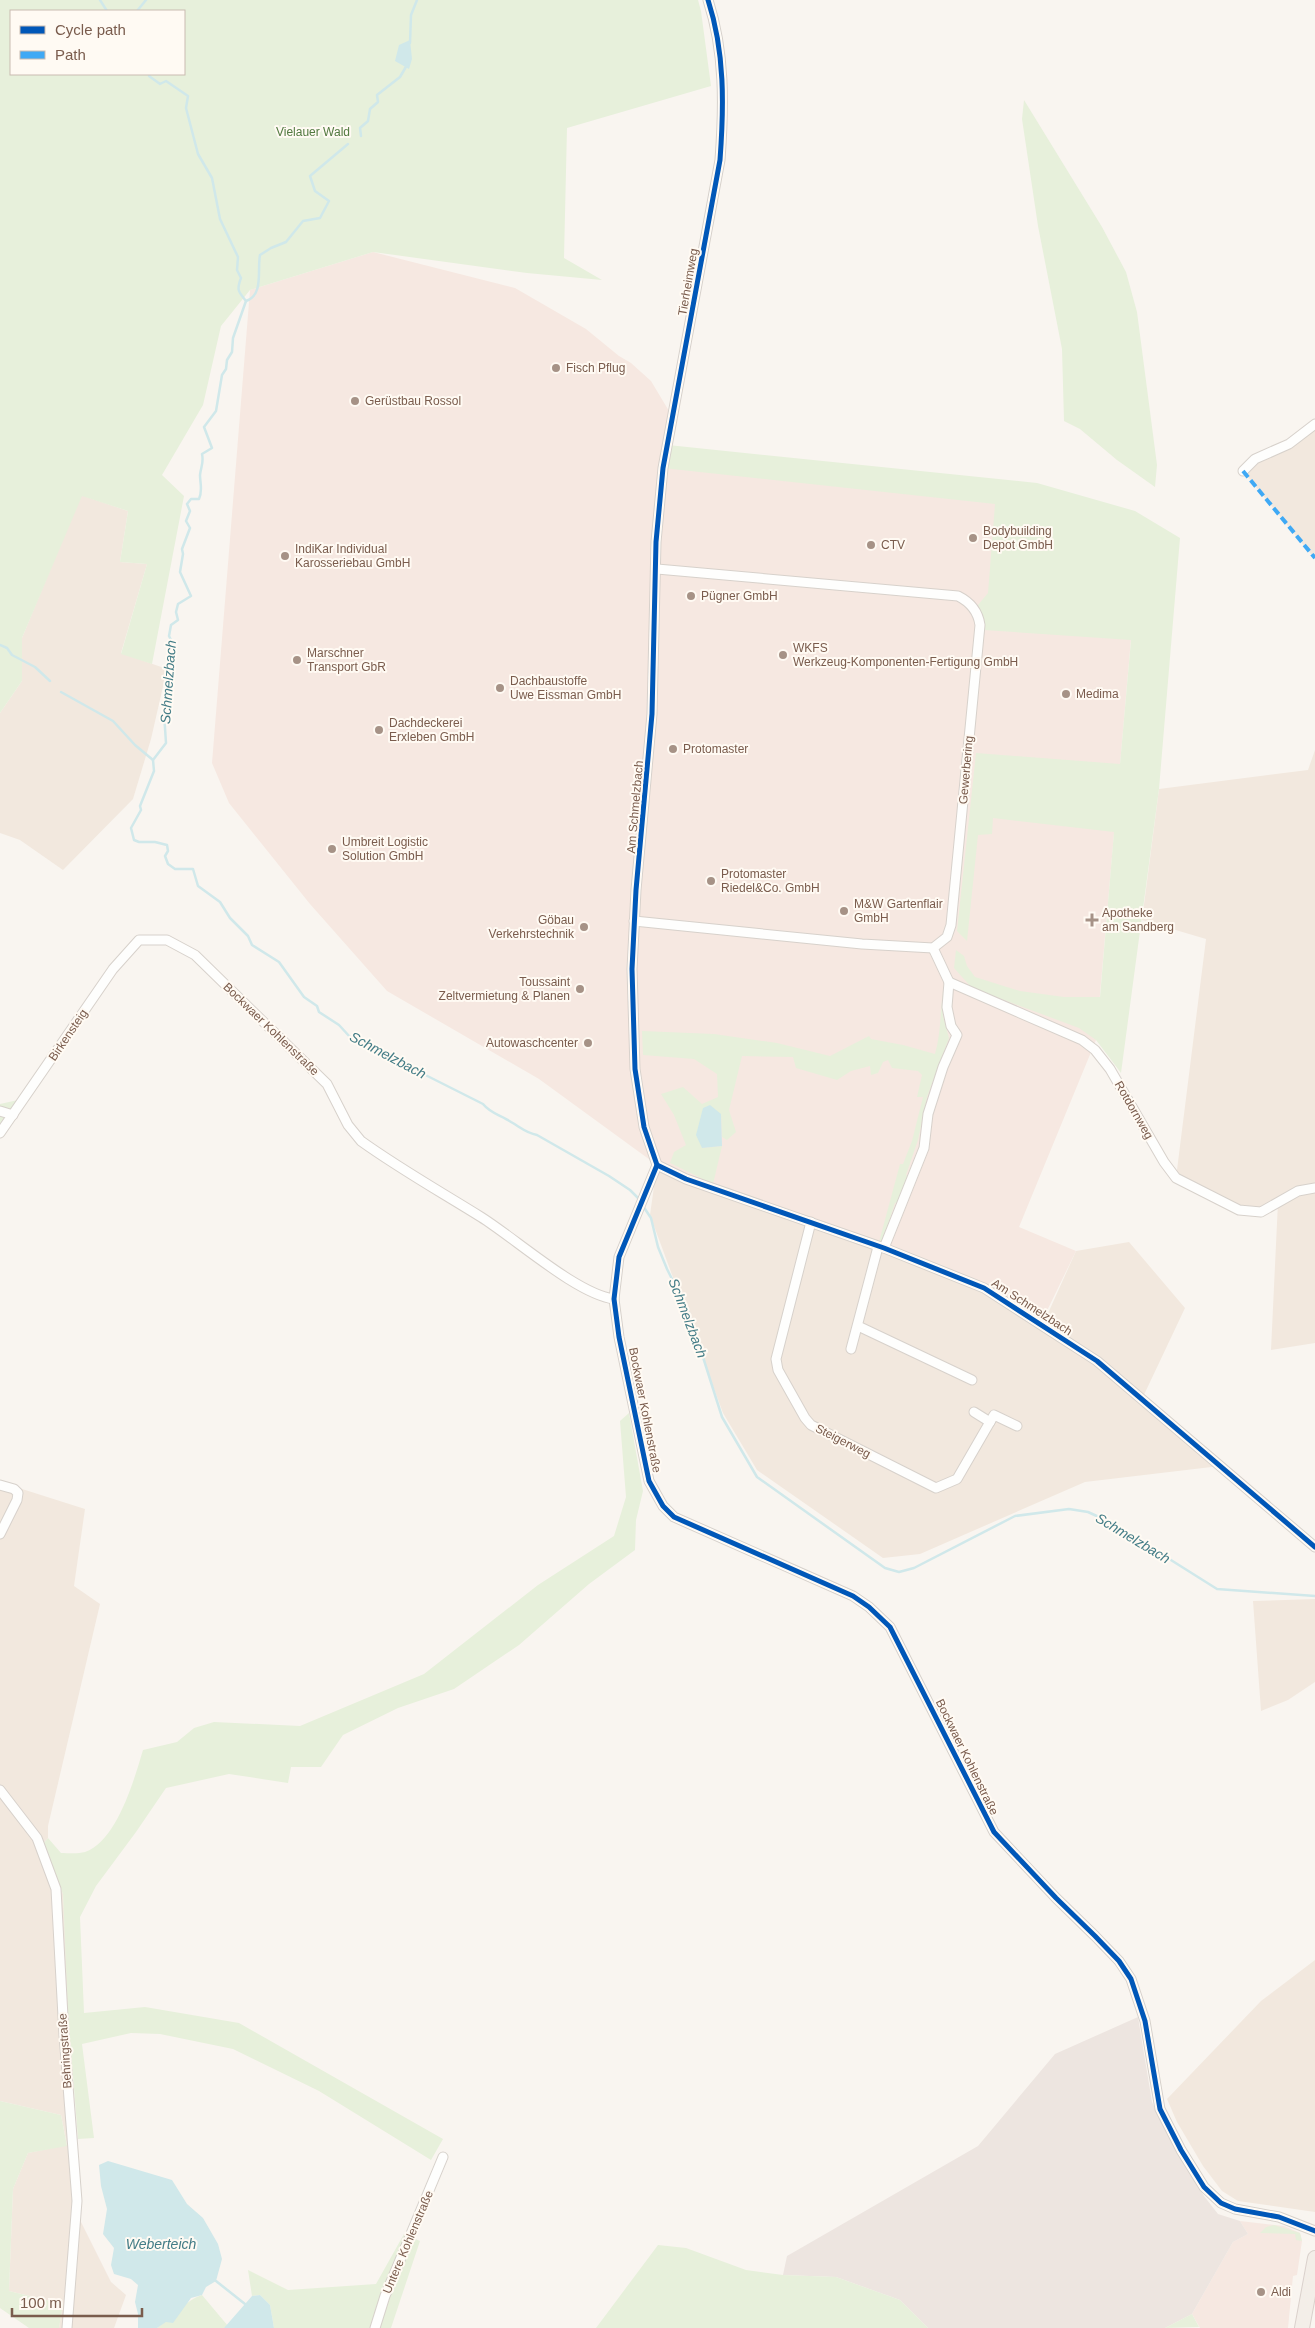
<svg xmlns="http://www.w3.org/2000/svg" width="1315" height="2328" font-family="Arial,sans-serif">
  <style>
    .residential { fill: #f2e8de }
    .commercial { fill: #f6e8e1 }
    .industrial { fill: #ede5e0 }
    .green { fill: #e7f0db; fill-rule: evenodd }
    .water { fill: #d0e8ea }
    .lines { fill: none; stroke-linecap: round; stroke-linejoin: round }
    .stream { stroke: #d0e8ea; stroke-width: 2.5 }
    .street-casing { stroke: #d7d1cb; stroke-width: 11 }
    .primary-casing { stroke: #dad1cc; stroke-width: 16 }
    .street { stroke: #fefefd; stroke-width: 9 }
    .primary { stroke: #f3eee8; stroke-width: 14 }
    .quiet { stroke: #3fa9f5; stroke-width: 4; stroke-dasharray: 8 4; stroke-linecap: butt }
    .cycleway-casing { stroke: #fffaf3; stroke-width: 8 }
    .cycleway { stroke: #0057b8; stroke-width: 5 }
    .poi-dot { fill: #a69286; stroke: #fffaf3; stroke-width: 2 }
    .labels { text-anchor: middle; stroke-width: 4; stroke-linejoin: round; paint-order: stroke }
    .park-label { font-size: 12px; fill: #537a41; stroke: #fffaf3 }
    .street-label { font-size: 12px; fill: #7a5c4d; stroke: #fffaf3 }
    .poi-label { font-size: 12px; fill: #7a5c4d; stroke: #fffaf3; text-anchor: start }
    .water-label { font-size: 14px; font-style: italic; fill: #437c86; stroke: #fffaf3 }
  </style>
  <rect width="100%" height="100%" fill="#f9f5f0"/>
  <g class="residential">
    <path d="M 1315,423 L 1315,559 L 1243,471 L 1289,444 Z"/>
    <path d="M 81,495 L 128,511 L 120,562 L 147,564 L 121,653 L 167,669 L 151,739 L 133,799 L 63,870 L 20,840 L 0,833 L 0,713 L 22,681 L 22,638 Z"/>
    <path d="M 1315,750 L 1315,1343 L 1271,1350 L 1278,1202 L 1261,1212 L 1239,1210 L 1176,1178 L 1206,939 L 1142,920 L 1159,789 L 1308,770 Z"/>
    <path d="M 657,1165 L 984,1288 L 1045,1320 L 1076,1251 L 1129,1242 L 1185,1308 L 1142,1399 L 1220,1466 L 1085,1482 L 920,1554 L 883,1558 L 757,1470 L 723,1413 L 650,1215 Z"/>
    <path d="M 0,1482 L 85,1509 L 74,1586 L 100,1604 L 48,1826 L 48,1838 L 43,1844 L 63,1894 L 81,2222 L 111,2282 L 126,2295 L 114,2328 L 59,2328 L 63,2304 L 9,2291 L 13,2189 L 28,2153 L 67,2145 L 61,2115 L 0,2101 Z"/>
    <path d="M 1315,1599 L 1315,1682 L 1288,1700 L 1261,1711 L 1253,1601 Z"/>
    <path d="M 1315,1960 L 1315,2212 L 1238,2201 L 1222,2191 L 1203,2166 L 1177,2122 L 1167,2099 L 1261,2001 Z"/>
  </g>
  <g class="commercial">
    <path d="M 373,252 L 515,288 L 586,329 L 619,356 L 631,363 L 651,381 L 669,411 L 668,445 L 1059,511 L 1139,547 L 1096,1040 L 1019,1227 L 1076,1251 L 1043,1319 L 984,1288 L 657,1165 L 539,1079 L 387,991 L 310,904 L 229,803 L 212,763 L 250,290 Z"/>
    <path d="M 1240,2221 L 1284,2226 L 1300,2233 L 1302,2241 L 1297,2275 L 1293,2276 L 1288,2328 L 1200,2328 L 1192,2314 L 1233,2242 L 1248,2234 Z"/>
  </g>
  <path class="industrial" d="M 1138,2017 L 1152,2102 L 1174,2148 L 1204,2196 L 1218,2214 L 1240,2221 L 1248,2234 L 1233,2242 L 1192,2314 L 1165,2328 L 928,2328 L 900,2300 L 836,2277 L 783,2275 L 787,2256 L 978,2146 L 1055,2054 Z"/>
  <g class="green">
    <path d="M 0,0 L 698,0 L 701,11 L 711,86 L 567,128 L 564,258 L 602,280 L 527,273 L 373,252 L 250,290 L 221,326 L 203,405 L 162,475 L 184,496 L 152,664 L 121,654 L 147,564 L 120,562 L 128,511 L 82,496 L 22,638 L 22,681 L 0,713 ZM 11,11 L 184,11 L 184,74 L 11,74 Z"/>
    <path d="M 1024,100 L 1102,227 L 1126,272 L 1137,312 L 1157,465 L 1155,487 L 1117,460 L 1080,429 L 1064,421 L 1062,349 L 1038,226 L 1022,119 Z"/>
    <path d="M 668,445 L 1037,483 L 1135,511 L 1180,538 L 1159,789 L 1121,1073 L 1096,1040 L 1079,1028 L 972,988 L 954,968 L 956,950 L 964,956 L 967,966 L 975,977 L 1020,991 L 1064,997 L 1100,997 L 1114,832 L 993,818 L 992,834 L 978,835 L 967,941 L 957,931 L 976,753 L 1120,764 L 1131,640 L 984,630 L 982,614 L 978,605 L 988,593 L 995,504 L 663,468 Z"/>
    <path d="M 943,992 L 943,1016 L 949,1038 L 927,1097 L 918,1140 L 906,1175 L 909,1177 L 899,1202 L 895,1203 L 883,1239 L 879,1242 L 900,1164 L 903,1164 L 912,1141 L 923,1097 L 917,1097 L 922,1075 L 918,1071 L 892,1068 L 888,1060 L 883,1062 L 878,1073 L 871,1075 L 870,1066 L 851,1071 L 837,1080 L 796,1068 L 793,1057 L 742,1056 L 729,1110 L 736,1132 L 727,1140 L 722,1137 L 721,1114 L 702,1148 L 722,1146 L 713,1184 L 670,1163 L 674,1152 L 686,1145 L 674,1115 L 661,1094 L 683,1087 L 702,1104 L 718,1097 L 717,1074 L 694,1059 L 643,1055 L 642,1031 L 714,1034 L 777,1043 L 830,1056 L 869,1036 L 871,1039 L 903,1045 L 935,1054 C 941,1033 940,1014 943,992 Z"/>
    <path d="M 18,1100 L 0,1125 L 0,1104 Z"/>
    <path d="M 629,1413 L 643,1491 L 636,1520 L 635,1550 L 589,1584 L 519,1645 L 454,1689 L 398,1708 L 343,1735 L 321,1767 L 291,1767 L 288,1783 L 229,1774 L 166,1788 L 136,1832 L 96,1886 L 80,1917 L 84,2013 L 145,2007 L 239,2023 L 443,2139 L 431,2160 L 319,2091 L 233,2049 L 160,2034 L 131,2033 L 82,2044 L 94,2138 L 78,2139 L 68,2012 L 63,1894 L 43,1844 L 48,1838 L 61,1853 C 68,1853 78,1854 85,1852 C 117,1841 134,1780 143,1750 L 177,1742 L 194,1728 L 214,1722 L 300,1726 L 424,1674 L 538,1585 L 614,1536 L 626,1497 L 620,1421 Z"/>
    <path d="M 0,2101 L 61,2115 L 67,2146 L 28,2153 L 13,2189 L 9,2291 L 63,2304 L 59,2328 L 29,2328 L 0,2308 Z"/>
    <path d="M 1274,2225 L 1300,2233 L 1302,2241 L 1296,2240 L 1295,2234 L 1260,2233 L 1266,2227 Z"/>
    <path d="M 404,2234 L 420,2241 L 391,2328 L 274,2328 L 270,2305 L 260,2295 L 252,2296 L 248,2270 L 288,2290 L 376,2284 Z"/>
    <path d="M 658,2245 L 686,2248 L 746,2270 L 783,2275 L 836,2277 L 900,2300 L 928,2328 L 596,2328 Z"/>
    <path d="M 202,2295 L 228,2326 L 224,2328 L 157,2328 C 172,2318 187,2299 202,2295 Z"/>
    <path d="M 1192,2314 L 1199,2327 L 1165,2328 Z"/>
  </g>
  <g class="water">
    <path d="M 410,40 L 412,59 L 409,69 L 395,61 L 399,45 Z"/>
    <path d="M 710,1105 L 721,1114 L 722,1146 L 702,1148 L 696,1135 L 703,1108 Z"/>
    <path d="M 108,2161 L 172,2180 L 187,2204 L 203,2218 L 218,2244 L 222,2259 L 216,2281 L 206,2287 L 202,2295 L 191,2298 L 173,2323 L 166,2322 L 157,2328 L 138,2328 L 138,2314 L 135,2302 L 138,2285 L 131,2279 L 114,2274 L 111,2265 L 114,2248 L 103,2234 L 107,2209 L 101,2186 L 99,2165 Z"/>
    <path d="M 260,2295 L 270,2305 L 274,2328 L 224,2328 L 252,2296 Z"/>
  </g>
  <g class="lines">
    <g class="stream">
      <path d="M 100,0 L 107,11"/>
      <path d="M 137,11 L 146,0"/>
      <path d="M 410,43 L 411,15 L 417,0"/>
      <path d="M 150,74 L 149,76 L 160,84 L 166,81 L 188,96 L 186,108 L 198,154 L 212,178 L 220,219 L 238,257 L 237,270 L 241,278 C 236,291 239,292 246,301 L 233,338 L 232,352 L 227,360 L 226,369 L 222,375 L 216,411 L 204,427 L 212,448 L 202,454 C 204,463 201,466 200,475 C 200,484 203,490 199,499 L 191,499 L 187,504 L 190,511 L 186,521 L 190,528 L 182,549 L 183,554 L 180,572 L 191,596 L 178,604 L 176,612 L 178,620 L 171,625 L 169,636 L 173,644 L 168,655 L 170,659 L 168,669 L 171,681 L 166,689 L 164,713 L 166,743 L 153,760 L 154,771 L 140,806 L 141,810 L 131,828 L 134,840 L 139,842 L 155,842 L 167,845 L 168,851 L 165,856 L 168,864 L 175,869 L 193,869 L 198,886 L 220,902 L 230,918 L 248,936 L 252,945 L 279,962 L 304,997 L 317,1006 L 319,1012 L 339,1025 L 350,1037 L 483,1104 C 491,1114 501,1115 511,1122 C 520,1127 526,1133 537,1135 L 609,1176 L 630,1190 L 639,1199"/>
      <path d="M 361,136 L 360,128 L 368,121 L 370,109 L 378,102 L 377,95 L 400,77 L 407,65"/>
      <path d="M 246,301 C 264,295 257,270 260,255 L 271,248 L 286,242 L 303,221 L 320,218 L 329,201 L 315,191 L 310,176 L 348,144"/>
      <path d="M 0,645 L 7,648 L 12,655 L 35,667 L 50,681"/>
      <path d="M 61,692 L 113,721 L 135,745 L 153,760"/>
      <path d="M 643,1206 L 651,1218 L 658,1247 L 667,1269 L 689,1313 L 722,1417 L 757,1477 L 885,1568 L 899,1572 L 914,1568 L 1015,1516 L 1069,1509 L 1088,1512 L 1112,1523 L 1217,1589 L 1315,1596"/>
      <path d="M 216,2281 L 245,2304"/>
    </g>
    <g class="street-casing">
      <g id="street">
        <path d="M 708,0 C 725,52 724,106 720,160 L 663,468 L 656,542 L 652,714 L 636,890 L 632,969 L 635,1069 L 644,1127 L 657,1165 L 619,1257 L 614,1299 L 619,1337 L 649,1481 L 663,1506 L 674,1517 L 853,1596 L 869,1607 L 890,1627 L 994,1832 L 1056,1898 L 1095,1936 L 1119,1961 L 1131,1979 L 1145,2021 L 1160,2109 L 1181,2150 L 1204,2187 L 1221,2203 L 1235,2209 L 1279,2217 L 1315,2231"/>
        <path d="M 1243,471 L 1255,459 L 1289,444 L 1315,424"/>
        <path d="M 634,921 L 862,944 L 933,948 L 947,937 L 951,925 L 980,625 C 978,611 970,602 958,596 L 657,569"/>
        <path d="M 949,982 L 1082,1040 L 1095,1050 L 1110,1069 L 1164,1162 L 1176,1178 L 1239,1210 L 1261,1212 L 1298,1191 L 1315,1188"/>
        <path d="M 0,1111 L 13,1115"/>
        <path d="M 0,1133 L 113,969 L 139,940 L 167,940 L 195,955 L 327,1084 L 348,1125 L 361,1141 C 400,1169 441,1192 481,1217 C 516,1239 577,1294 614,1299"/>
        <path d="M 657,1165 L 686,1179 L 884,1248 L 984,1288 L 1097,1361 L 1315,1547"/>
        <path d="M 811,1222 L 776,1359 L 778,1370 L 805,1418 L 811,1425 L 936,1488 L 957,1479 L 994,1415 L 1017,1426"/>
        <path d="M 884,1248 L 924,1148 L 928,1114 L 943,1067 L 957,1035 L 951,1026 L 947,1007 L 949,982 L 933,948"/>
        <path d="M 858,1326 L 972,1380"/>
        <path d="M 851,1349 L 878,1247"/>
        <path d="M 974,1412 L 990,1422"/>
        <path d="M 0,1485 L 14,1489 L 18,1493 L 17,1500 L 0,1534"/>
        <path d="M 0,1790 L 37,1838 L 56,1889 L 64,2035 L 77,2201 L 67,2328"/>
        <path d="M 375,2328 L 385,2296 L 443,2157"/>
      </g>
    </g>
    <g class="primary-casing">
      <path id="primary" d="M 1302,2328 L 1315,2258"/>
    </g>
    <use href="#street" class="street"/>
    <use href="#primary" class="primary"/>
    <path class="quiet" d="M 1243,471 L 1315,558"/>
    <g class="cycleway-casing">
      <g id="cycleway">
        <path d="M 708,0 C 725,52 724,106 720,160 L 663,468 L 656,542 L 652,714 L 636,890 L 632,969 L 635,1069 L 644,1127 L 657,1165 L 619,1257 L 614,1299 L 619,1337 L 649,1481 L 663,1506 L 674,1517 L 853,1596 L 869,1607 L 890,1627 L 994,1832 L 1056,1898 L 1095,1936 L 1119,1961 L 1131,1979 L 1145,2021 L 1160,2109 L 1181,2150 L 1204,2187 L 1221,2203 L 1235,2209 L 1279,2217 L 1315,2231"/>
        <path d="M 657,1165 L 686,1179 L 884,1248 L 984,1288 L 1097,1361 L 1315,1547"/>
      </g>
    </g>
    <use href="#cycleway" class="cycleway"/>
  </g>
  <g class="poi-dot">
    <circle cx="556" cy="368" r="5"/>
    <circle cx="355" cy="401" r="5"/>
    <circle cx="973" cy="538" r="5"/>
    <circle cx="871" cy="545" r="5"/>
    <circle cx="285" cy="556" r="5"/>
    <circle cx="691" cy="596" r="5"/>
    <circle cx="783" cy="655" r="5"/>
    <circle cx="297" cy="660" r="5"/>
    <circle cx="500" cy="688" r="5"/>
    <circle cx="1066" cy="694" r="5"/>
    <circle cx="379" cy="730" r="5"/>
    <circle cx="673" cy="749" r="5"/>
    <circle cx="332" cy="849" r="5"/>
    <circle cx="711" cy="881" r="5"/>
    <circle cx="844" cy="911" r="5"/>
    <path d="M1089.5 912.5h5v5h5v5h-5v5h-5v-5h-5v-5h5z"/>
    <circle cx="584" cy="927" r="5"/>
    <circle cx="580" cy="989" r="5"/>
    <circle cx="588" cy="1043" r="5"/>
    <circle cx="1261" cy="2292" r="5"/>
  </g>
  <g class="labels">
    <g class="park-label">
      <text x="313" y="136">Vielauer Wald</text>
    </g>
    <g class="street-label">
      <text transform="translate(688 282) rotate(-80)" y="4">Tierheimweg</text>
      <text transform="translate(966 770) rotate(-85)" y="4">Gewerbering</text>
      <text transform="translate(635 807) rotate(-85)" y="4">Am Schmelzbach</text>
      <text transform="translate(271 1029) rotate(44)" y="4">Bockwaer Kohlenstraße</text>
      <text transform="translate(68 1035) rotate(-56)" y="4">Birkensteig</text>
      <text transform="translate(1134 1110) rotate(60)" y="4">Rotdornweg</text>
      <text transform="translate(1032 1307) rotate(33)" y="4">Am Schmelzbach</text>
      <text transform="translate(645 1410) rotate(79)" y="4">Bockwaer Kohlenstraße</text>
      <text transform="translate(843 1441) rotate(27)" y="4">Steigerweg</text>
      <text transform="translate(967 1757) rotate(64)" y="4">Bockwaer Kohlenstraße</text>
      <text transform="translate(65 2051) rotate(-94)" y="4">Behringstraße</text>
      <text transform="translate(408 2242) rotate(-67)" y="4">Untere Kohlenstraße</text>
    </g>
    <g class="poi-label">
      <text x="566" y="372">Fisch Pflug</text>
      <text x="365" y="405">Gerüstbau Rossol</text>
      <text x="983" y="535">Bodybuilding<tspan x="983" dy="14">Depot GmbH</tspan></text>
      <text x="881" y="549">CTV</text>
      <text x="295" y="553">IndiKar Individual<tspan x="295" dy="14">Karosseriebau GmbH</tspan></text>
      <text x="701" y="600">Pügner GmbH</text>
      <text x="793" y="652">WKFS<tspan x="793" dy="14">Werkzeug-Komponenten-Fertigung GmbH</tspan></text>
      <text x="307" y="657">Marschner<tspan x="307" dy="14">Transport GbR</tspan></text>
      <text x="510" y="685">Dachbaustoffe<tspan x="510" dy="14">Uwe Eissman GmbH</tspan></text>
      <text x="1076" y="698">Medima</text>
      <text x="389" y="727">Dachdeckerei<tspan x="389" dy="14">Erxleben GmbH</tspan></text>
      <text x="683" y="753">Protomaster</text>
      <text x="342" y="846">Umbreit Logistic<tspan x="342" dy="14">Solution GmbH</tspan></text>
      <text x="721" y="878">Protomaster<tspan x="721" dy="14">Riedel&amp;Co. GmbH</tspan></text>
      <text x="854" y="908">M&amp;W Gartenflair<tspan x="854" dy="14">GmbH</tspan></text>
      <text x="1102" y="917">Apotheke<tspan x="1102" dy="14">am Sandberg</tspan></text>
      <text x="574" y="924" text-anchor="end">Göbau<tspan x="574" dy="14">Verkehrstechnik</tspan></text>
      <text x="570" y="986" text-anchor="end">Toussaint<tspan x="570" dy="14">Zeltvermietung &amp; Planen</tspan></text>
      <text x="578" y="1047" text-anchor="end">Autowaschcenter</text>
      <text x="1271" y="2296">Aldi</text>
    </g>
    <g class="water-label">
      <text transform="translate(168 682) rotate(-86)" y="5">Schmelzbach</text>
      <text transform="translate(388 1055) rotate(28)" y="5">Schmelzbach</text>
      <text transform="translate(688 1318) rotate(69)" y="5">Schmelzbach</text>
      <text transform="translate(1133 1538) rotate(31)" y="5">Schmelzbach</text>
      <text x="161" y="2249">Weberteich</text>
    </g>
  </g>
  <rect x="10" y="10" width="175" height="65" fill="#fffaf3" stroke="#cabbb1"/>
  <rect x="20" y="26" width="25" height="8" fill="#0057b8" stroke="#cabbb1"/>
  <text x="55" y="35" font-size="15" fill="#7a5c4d">Cycle path</text>
  <rect x="20" y="51" width="25" height="8" fill="#3fa9f5" stroke="#cabbb1"/>
  <text x="55" y="60" font-size="15" fill="#7a5c4d">Path</text>
  <path d="M12 2308v8h130v-8" fill="none" stroke="#7a5c4d" stroke-width="2.5"/>
  <text x="20" y="2308" font-size="15" fill="#7a5c4d" stroke="#fffaf3" stroke-width="4" paint-order="stroke">100 m</text>
</svg>
